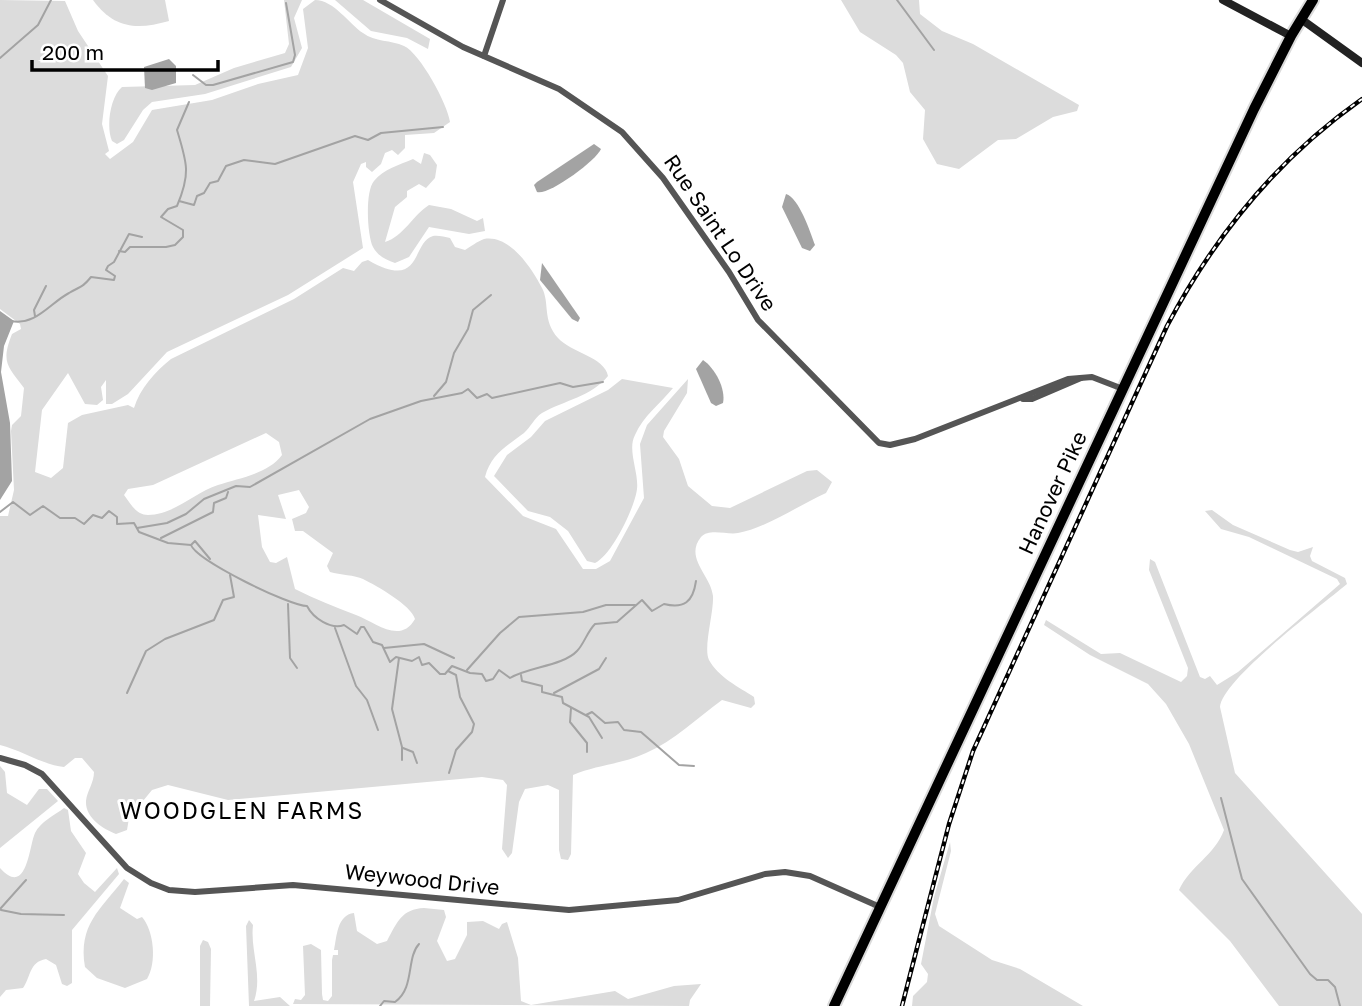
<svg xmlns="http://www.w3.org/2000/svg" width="1362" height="1006" font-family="'Golos Text',sans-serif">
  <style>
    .green { fill: #dcdcdc; fill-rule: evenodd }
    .water { fill: #a3a3a3 }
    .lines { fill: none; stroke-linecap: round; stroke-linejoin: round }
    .stream { stroke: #a3a3a3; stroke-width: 2 }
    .highway-casing { stroke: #dbdbdb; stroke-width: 14 }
    .street { stroke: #555; stroke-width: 6 }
    .secondary { stroke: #222; stroke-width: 8 }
    .highway { stroke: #000; stroke-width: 10 }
    .rail-casing { stroke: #000; stroke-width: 4.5 }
    .rail { stroke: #fff; stroke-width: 2; stroke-dasharray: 5; stroke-linecap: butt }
    .labels { text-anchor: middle; stroke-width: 6; stroke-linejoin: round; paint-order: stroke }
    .street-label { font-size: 21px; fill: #000; stroke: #fff }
    .neighbourhood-label { font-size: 23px; letter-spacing: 2px; fill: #000; stroke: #fff }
  </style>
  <rect width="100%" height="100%" fill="#fff"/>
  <g class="green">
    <path d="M 0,0 L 65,1 L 78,31 L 108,76 L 102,124 L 109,151 L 105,154 L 110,159 L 133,142 L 152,110 L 212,100 L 258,84 L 298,75 L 308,48 L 303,9 L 315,0 C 334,0 349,24 363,33 C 375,42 391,40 404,46 C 420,53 448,105 450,122 L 434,133 L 405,135 L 405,148 L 398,155 L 392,150 L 385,153 L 381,164 L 372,172 L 366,167 L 366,162 L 361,164 L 353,182 L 363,248 L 288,295 L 167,352 L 128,394 L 112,404 L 106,404 L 106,380 L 101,387 L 103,400 L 97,405 L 85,404 L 68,373 L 42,410 L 35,472 L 51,478 L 63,468 L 68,423 L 82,415 L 128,405 L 134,408 C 140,388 155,372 171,359 L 294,299 L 343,268 L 354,271 L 362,262 L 368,260 C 423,292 411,242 433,236 C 438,235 445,237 450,238 L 455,247 L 465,250 C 470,247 478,241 484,239 C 510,234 532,269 542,288 C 550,303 542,320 558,338 C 570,352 605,357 608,376 C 591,397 565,400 542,413 C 534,418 531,427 524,433 C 507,446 491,454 485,477 L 523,516 L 556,529 L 583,569 L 596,569 L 610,561 L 644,498 L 640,444 L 647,425 L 688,379 L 687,393 L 664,431 L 663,437 L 679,459 L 688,486 L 712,506 L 730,508 L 807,471 L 817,470 L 832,482 L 826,493 C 799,505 766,528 738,533 C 727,535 709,528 701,537 C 684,558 711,575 713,596 C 714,612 703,648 709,660 C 718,677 739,687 754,697 L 755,704 L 751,708 L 722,700 C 697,718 674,741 646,753 C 623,764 596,765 573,775 L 571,854 L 568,860 L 561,859 L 559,850 L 559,790 L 548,785 L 525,789 L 519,802 L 512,853 L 508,858 L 502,849 L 507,785 L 503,780 L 482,777 L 228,800 L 168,785 L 152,790 L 129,818 L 127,830 L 116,834 C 103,829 85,818 86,801 C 87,791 94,783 94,772 L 82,758 L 75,758 L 64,767 C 43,765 21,750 0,745 L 0,516 L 8,516 L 14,490 L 11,431 L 12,425 L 21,416 L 24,388 C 7,366 1,362 12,334 L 21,329 L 20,324 L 0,309 ZM 266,433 L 279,442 L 282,455 C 268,474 239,478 218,485 C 195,492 174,515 148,515 C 136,515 131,504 124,495 L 128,489 L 153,485 ZM 299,490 L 309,507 L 306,513 L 292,519 L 295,531 L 303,531 L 333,553 L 327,566 L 330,572 C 340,575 355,575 363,579 C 377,586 411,605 415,619 C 400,645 375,622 356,615 C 335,607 315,599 295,589 L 287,557 L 276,563 L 270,562 L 262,547 L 258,515 L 286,519 L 278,495 Z"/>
    <path d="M 93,0 L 165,0 L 169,21 C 137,30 114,29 93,0 Z"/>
    <path d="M 284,0 L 302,0 L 294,18 L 302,48 L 291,67 L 205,94 L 152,102 L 143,110 L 124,140 L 117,144 L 112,141 C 106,127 110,97 122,87 L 195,85 L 234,68 L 285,53 L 289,44 Z"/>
    <path d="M 335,0 L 363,0 L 430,39 L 428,49 L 407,38 L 371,31 Z"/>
    <path d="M 841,0 L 919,0 L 920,14 L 942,31 L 973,44 L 1079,105 L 1077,111 L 1053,117 L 1016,139 L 998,140 L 959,169 L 937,164 L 923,139 L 925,110 L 910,92 L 903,63 L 896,55 L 860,32 Z"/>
    <path d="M 424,153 L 430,155 L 437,165 L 435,178 L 426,188 L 419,184 L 407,191 L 407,197 L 395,207 L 385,242 C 404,236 412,216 429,205 L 451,209 L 477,221 L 483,218 L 485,231 L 469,234 L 429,227 L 409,257 L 395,263 C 386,260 378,256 373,247 C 367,235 365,191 374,181 C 384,169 399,165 413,159 L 421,164 Z"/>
    <path d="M 622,379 L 673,388 C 660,404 643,416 635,435 C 627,450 639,472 637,489 C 635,507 612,555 595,563 L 587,561 L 568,531 L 550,517 L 528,511 L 494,476 L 507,455 L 531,437 L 545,421 L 608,390 Z"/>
    <path d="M 1212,510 L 1233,525 L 1290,550 L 1298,552 L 1313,547 L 1310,556 L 1312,561 L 1345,578 L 1347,584 C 1322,605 1222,679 1220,707 L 1235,773 L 1362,914 L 1362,1006 L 1279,1006 L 1230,941 L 1179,890 C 1190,866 1215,855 1224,830 L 1189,744 L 1166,704 L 1148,684 L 1090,655 L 1044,625 L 1046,620 L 1101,654 L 1120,653 L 1181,682 L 1187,676 L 1188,668 L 1149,570 L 1150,559 L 1155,562 L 1200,677 L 1205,679 L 1210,676 L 1217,685 L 1238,672 L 1340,584 L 1337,579 L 1249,537 L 1221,529 L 1205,511 Z"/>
    <path d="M 0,766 L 5,772 L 7,793 L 27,805 L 39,789 L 47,789 L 58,801 L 0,848 Z"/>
    <path d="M 64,808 L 68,810 L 71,831 L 86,853 L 78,874 L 84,883 L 95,892 L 117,868 L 119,874 L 72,930 L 72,983 L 67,986 L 62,984 L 56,965 L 46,959 C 29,962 31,977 23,988 L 6,990 L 0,997 L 0,868 C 27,898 29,846 35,833 C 40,822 55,815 64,808 Z"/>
    <path d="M 950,842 L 951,851 L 935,914 L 939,926 L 992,960 L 1020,969 L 1083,1006 L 912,1006 L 913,996 L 927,982 L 928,974 L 921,964 L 934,897 Z"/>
    <path d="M 124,879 L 129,883 L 120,908 L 137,919 L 142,917 C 154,931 157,963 147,979 L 125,988 L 97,978 L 85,967 C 78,925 100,910 124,879 Z"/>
    <path d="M 424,908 L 444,910 L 446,917 L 437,941 L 447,961 L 455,959 L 467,935 L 467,922 L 483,921 L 499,929 L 502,924 L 507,922 L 518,958 L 521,1001 L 531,1005 L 615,991 L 628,999 L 674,986 L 701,984 L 690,1000 L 689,1006 L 293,1004 L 295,999 L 301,1000 L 305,995 L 303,946 L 311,944 L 321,950 L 322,994 L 323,1000 L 328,1001 L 332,996 L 332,960 L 333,955 L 338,955 L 338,950 L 334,950 C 337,936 337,915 354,913 L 357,931 L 377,944 L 387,941 C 397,922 402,909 424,908 Z"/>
    <path d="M 249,920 L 253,925 C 250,951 263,975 254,1001 L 280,997 L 290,1006 L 249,1006 L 246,926 Z"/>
    <path d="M 203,940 L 208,942 L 211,949 L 210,1006 L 200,1006 L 200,946 Z"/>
  </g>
  <g class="water">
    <path d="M 169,59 L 176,66 L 176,83 L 152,90 L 145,88 L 144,67 Z"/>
    <path d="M 594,144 L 601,149 C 596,161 548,196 537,192 L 534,185 L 537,182 Z"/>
    <path d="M 786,194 C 799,198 810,231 815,245 L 810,251 L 802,248 L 782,207 Z"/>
    <path d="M 542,263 L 580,318 L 578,322 L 572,319 L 540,280 Z"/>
    <path d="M 0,311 L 14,321 L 4,346 L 1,372 L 10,423 L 12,481 L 0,500 Z"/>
    <path d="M 703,360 C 715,368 726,389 723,403 L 716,406 L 711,403 L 696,369 Z"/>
  </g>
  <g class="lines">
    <g class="stream">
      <path d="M 897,0 L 934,50"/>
      <path d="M 0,58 L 38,25 L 51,0"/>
      <path d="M 193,75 L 206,85 L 213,85 L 293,62 L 295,55 L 286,3"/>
      <path d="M 179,201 L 194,205 L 197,196 L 204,193 L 210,183 L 218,181 L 226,166 L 244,160 L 275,164 L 355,136 L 368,140 L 381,133 L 443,127"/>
      <path d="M 119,251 L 125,252 L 130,247 L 166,247 L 175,245 L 183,237 L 183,230 L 161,217 L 168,209 L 177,206 C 191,173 187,163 177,130 L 189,102"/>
      <path d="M 35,316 L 34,310 L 46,286"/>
      <path d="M 11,321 C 36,326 50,303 69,293 C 81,286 82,288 91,277 L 114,280 L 115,276 L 106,270 L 108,266 L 114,262 L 129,234 L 142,237"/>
      <path d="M 434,396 L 446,382 L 454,353 L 468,329 L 473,310 L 491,295"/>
      <path d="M 0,512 L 13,502 L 30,515 L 43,506 L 60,518 L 75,518 L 84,524 L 93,515 L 102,518 L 109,511 L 117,517 L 117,524 L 134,523 L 139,532 L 168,543 L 191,545 L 195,541 L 210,559"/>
      <path d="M 137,528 L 167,523 L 186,514 L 204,499 L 236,486 L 250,487 L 370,419 L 421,401 L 462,393 L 468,389 L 477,398 L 487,394 L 492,398 L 560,383 L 573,387 L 603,382"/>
      <path d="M 161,538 L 213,512 L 214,503 L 226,498 L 228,492"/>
      <path d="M 191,545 C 197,561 290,606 307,606 C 313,618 331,630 344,625 L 357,634 L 361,627 L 364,627 L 373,642 L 382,645 L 390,662 L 396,657 L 412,661 L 419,657 L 422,665 L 429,663 L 440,674 L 445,674 L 452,666 L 470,673 L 482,674 L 486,681 L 493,679 L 499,670 L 510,678 C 528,667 563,666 577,651 C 584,644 587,632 595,624 L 617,622 L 642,600 L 652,611 L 664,604 C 684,609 693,602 696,581"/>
      <path d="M 288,604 L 290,658 L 297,668"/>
      <path d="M 335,628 L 356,686 L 367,700 L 378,730"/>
      <path d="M 384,648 L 424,644 L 454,658"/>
      <path d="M 399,658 L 392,709 L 402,747 L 402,760"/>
      <path d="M 467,670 L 500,633 L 519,617 L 583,612 L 606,605 L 635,605"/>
      <path d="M 448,671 L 456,675 L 460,697 L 474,724 L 472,732 L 456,750 L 449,773"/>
      <path d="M 521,675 L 522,681 L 542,686 L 542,692 L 562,697 L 563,703 L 589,717 L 602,738"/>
      <path d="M 127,693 L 146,651 L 165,639 L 214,620 L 223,600 L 234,597 L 230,575"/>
      <path d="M 554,693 L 599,669 L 606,658"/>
      <path d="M 571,708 L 570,722 L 587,743 L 587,752"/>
      <path d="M 586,715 L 592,712 L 605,723 L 618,722 L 624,730 L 641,732 L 679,765 L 694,766"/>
      <path d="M 403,748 L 413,752 L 417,763"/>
      <path d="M 1221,798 L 1242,879 L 1310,974 L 1317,980 L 1328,980 L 1335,987 L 1340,1006"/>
      <path d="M 0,909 L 26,880"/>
      <path d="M 1,910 L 21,914 L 64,915"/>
      <path d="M 380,1006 L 384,1001 L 395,1002 C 415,988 406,958 419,944"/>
    </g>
    <g class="highway-casing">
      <path id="highway" d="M 834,1006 L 1254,109 L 1291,36 L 1313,0"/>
    </g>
    <g class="street">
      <path d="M 380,0 L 463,47 L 559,89 L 622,132 L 663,178 L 729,272 L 758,320 L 879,443 L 890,445 L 915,439 L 1068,379 L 1092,377 L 1123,389"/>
      <path d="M 484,56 L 503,0"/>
      <path d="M 1023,399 L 1032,399 L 1081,378"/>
      <path d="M 0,758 L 25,765 L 42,774 L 127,868 L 151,883 L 169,890 L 195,892 L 293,885 L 569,910 L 678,900 L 765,874 L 785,872 L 810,876 L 880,907"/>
    </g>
    <g class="secondary">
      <path d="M 1223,0 L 1291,36"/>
      <path d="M 1301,19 L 1362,63"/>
    </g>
    <use href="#highway" class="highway"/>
    <g class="rail-casing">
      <path id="rail" d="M 902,1006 L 949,824 L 973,751 L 1167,326 C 1215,235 1278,158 1362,99"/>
    </g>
    <use href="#rail" class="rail"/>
  </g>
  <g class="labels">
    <g class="street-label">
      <text transform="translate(720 233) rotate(56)" y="7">Rue Saint Lo Drive</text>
      <text transform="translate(1053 493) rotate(-65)" y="7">Hanover Pike</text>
      <text transform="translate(422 880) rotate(6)" y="7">Weywood Drive</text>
    </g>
    <g class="neighbourhood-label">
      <text x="242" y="819">WOODGLEN FARMS</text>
    </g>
  </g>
  <path d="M32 60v10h186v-10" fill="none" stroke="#000000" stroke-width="3.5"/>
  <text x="42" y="60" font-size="21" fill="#000000" stroke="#ffffff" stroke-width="5" paint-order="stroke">200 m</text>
</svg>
